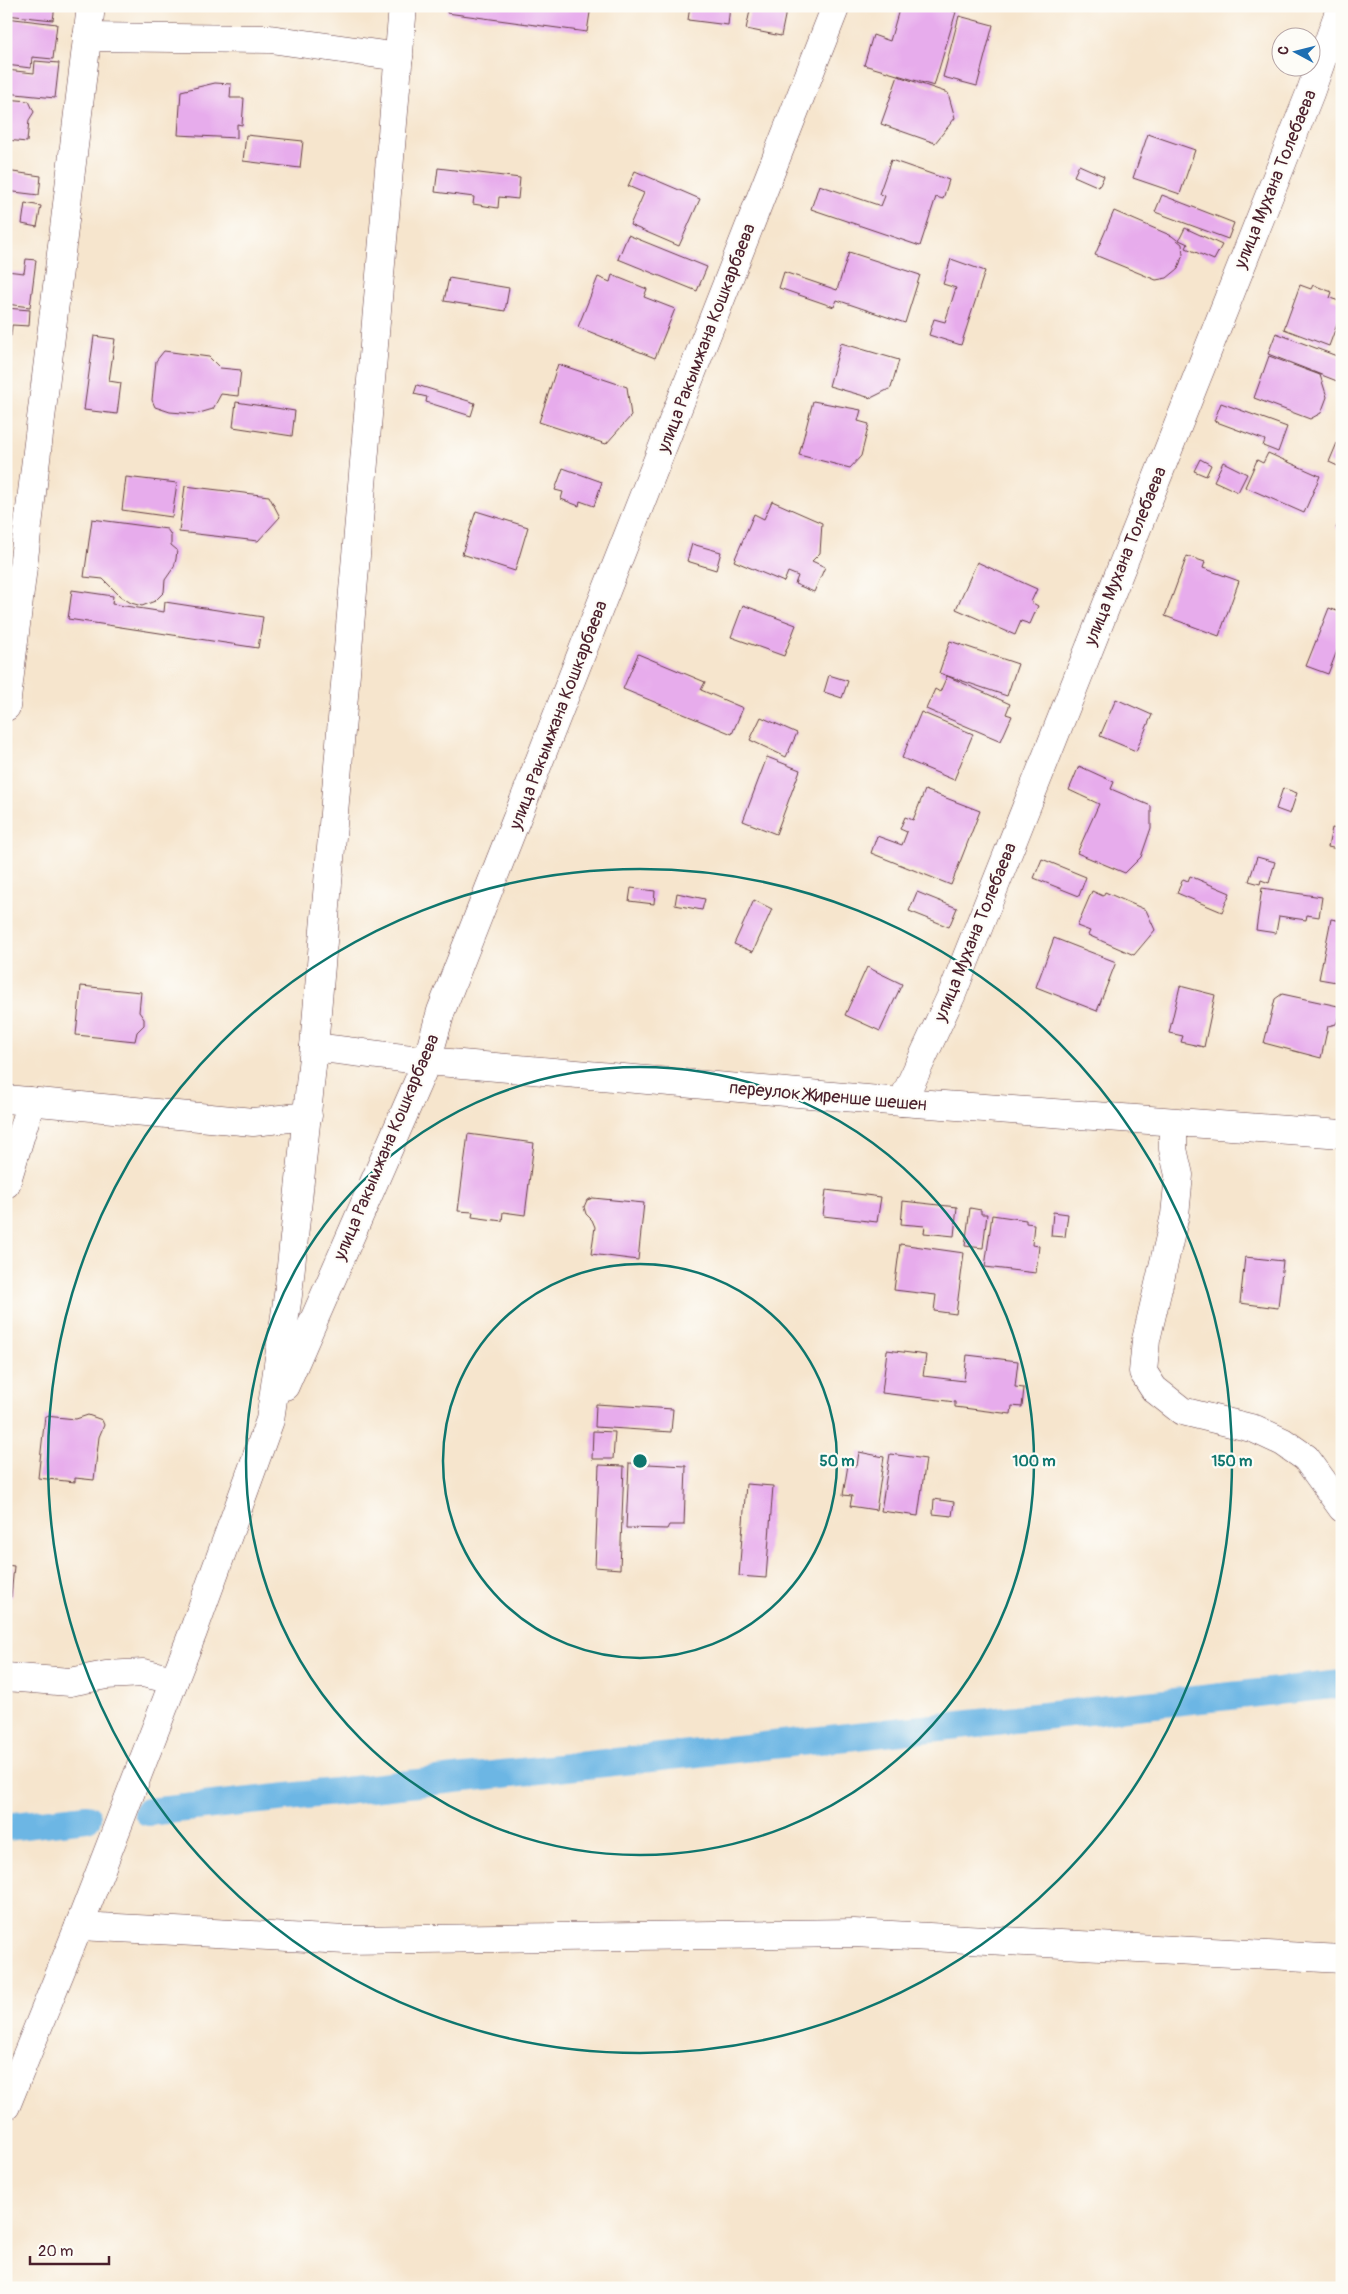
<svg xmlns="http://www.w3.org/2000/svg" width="1348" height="2294" font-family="Pangolin,sans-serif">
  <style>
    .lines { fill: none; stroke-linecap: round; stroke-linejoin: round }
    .canal { stroke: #6cb6e4; stroke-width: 28 }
    .building { fill: #e7acec }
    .street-casing { stroke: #643d43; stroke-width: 29 }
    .street { stroke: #fff; stroke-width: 28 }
    .ring { fill: none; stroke: #0f766e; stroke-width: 2.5 }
    .labels { text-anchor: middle; stroke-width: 4.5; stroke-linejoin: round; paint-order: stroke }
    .street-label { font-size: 18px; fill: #4a1f2b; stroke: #fdfcf7 }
    .centre { fill: #0f766e; stroke: #fdfcf7; stroke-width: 2.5 }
    .ring-label { font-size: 15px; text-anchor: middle; font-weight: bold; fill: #0f766e; stroke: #fdfcf7; stroke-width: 4.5; stroke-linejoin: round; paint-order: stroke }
  </style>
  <rect width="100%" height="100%" fill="#fdfcf7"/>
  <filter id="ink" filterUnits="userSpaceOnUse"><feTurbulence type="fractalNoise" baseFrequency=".02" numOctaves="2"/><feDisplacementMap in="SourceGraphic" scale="10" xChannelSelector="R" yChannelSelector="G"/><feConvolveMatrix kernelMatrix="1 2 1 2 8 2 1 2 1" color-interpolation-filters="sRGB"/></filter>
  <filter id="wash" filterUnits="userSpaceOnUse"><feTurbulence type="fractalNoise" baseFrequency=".0096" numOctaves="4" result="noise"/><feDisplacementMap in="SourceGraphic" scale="20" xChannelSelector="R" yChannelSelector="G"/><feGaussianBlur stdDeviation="1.12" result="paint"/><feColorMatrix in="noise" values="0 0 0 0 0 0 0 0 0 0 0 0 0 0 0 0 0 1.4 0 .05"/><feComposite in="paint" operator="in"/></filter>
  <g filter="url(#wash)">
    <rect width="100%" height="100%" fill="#f6e5cd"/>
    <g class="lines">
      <g class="canal">
        <path d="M 148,1812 L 1342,1684"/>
        <path d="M 6,1827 L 87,1818"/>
      </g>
    </g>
    <g id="blocks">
      <g class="building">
        <path d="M 6,6 L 55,6 L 53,20 L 6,15 Z"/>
        <path d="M 448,6 L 591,6 L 587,32 L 447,13 Z"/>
        <path d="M 690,6 L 730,6 L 728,25 L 688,20 Z"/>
        <path d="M 751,6 L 787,6 L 781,36 L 746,29 Z"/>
        <path d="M 900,6 L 938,6 L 956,12 L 934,86 L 864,65 L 873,35 L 890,41 Z"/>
        <path d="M 959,16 L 993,25 L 977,86 L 943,77 Z"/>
        <path d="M 6,18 L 57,24 L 53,59 L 32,57 L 31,68 L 6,65 Z"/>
        <path d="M 35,61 L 59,63 L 55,98 L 6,93 L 6,70 L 34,73 Z"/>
        <path d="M 898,76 L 948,93 L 955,118 L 935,143 L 881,124 Z"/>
        <path d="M 215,83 L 231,84 L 230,98 L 244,98 L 242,125 L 237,124 L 237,138 L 178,135 L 181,91 Z"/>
        <path d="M 6,99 L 29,101 L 34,112 L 29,120 L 27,142 L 6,140 Z"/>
        <path d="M 1148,134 L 1195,150 L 1180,194 L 1133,178 Z"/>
        <path d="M 246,135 L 303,141 L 300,168 L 243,161 Z"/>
        <path d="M 891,160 L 949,180 L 943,199 L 936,197 L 920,246 L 811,209 L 819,185 L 881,206 L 885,196 L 879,194 Z"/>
        <path d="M 1079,165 L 1104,176 L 1099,187 L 1074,176 Z"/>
        <path d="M 438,168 L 520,178 L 518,199 L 499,197 L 498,208 L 473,204 L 474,197 L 435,192 Z"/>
        <path d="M 6,171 L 41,176 L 39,195 L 6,191 Z"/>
        <path d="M 635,171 L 700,199 L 679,246 L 630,225 L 644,193 L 628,186 Z"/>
        <path d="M 1162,195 L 1234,223 L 1228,239 L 1155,212 Z"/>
        <path d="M 25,203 L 41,206 L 37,227 L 22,224 Z"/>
        <path d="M 1114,211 L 1172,236 L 1182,244 L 1183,254 L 1178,269 L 1167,278 L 1156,280 L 1095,255 Z"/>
        <path d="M 1185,228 L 1222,245 L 1214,260 L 1186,248 L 1188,244 L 1179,240 Z"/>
        <path d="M 628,235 L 707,267 L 697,291 L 618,259 Z"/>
        <path d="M 849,252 L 920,275 L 905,323 L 837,300 L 834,307 L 779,288 L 784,272 L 837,290 Z"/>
        <path d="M 26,259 L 36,260 L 30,307 L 6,304 L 6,271 L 24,273 Z"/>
        <path d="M 951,259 L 985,271 L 961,345 L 929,335 L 934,319 L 945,322 L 956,288 L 943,284 Z"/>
        <path d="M 612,275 L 647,289 L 644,297 L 675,309 L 655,358 L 578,327 L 598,277 L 610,282 Z"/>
        <path d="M 449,278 L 509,288 L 505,311 L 444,301 Z"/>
        <path d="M 1300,285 L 1311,289 L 1313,285 L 1332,292 L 1330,298 L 1342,302 L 1342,311 L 1329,346 L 1284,329 Z"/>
        <path d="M 6,308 L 30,310 L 29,326 L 12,325 L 11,336 L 6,336 Z"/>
        <path d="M 1276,333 L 1342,358 L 1342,383 L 1268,354 Z"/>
        <path d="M 94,336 L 115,339 L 109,381 L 121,383 L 117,414 L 84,410 Z"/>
        <path d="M 841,343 L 899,360 L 891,388 L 871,398 L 829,386 Z"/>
        <path d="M 164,351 L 209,357 L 220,368 L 241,370 L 238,396 L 221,394 L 213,409 L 196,414 L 170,412 L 155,407 L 152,400 L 156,361 Z"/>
        <path d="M 1269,356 L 1320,375 L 1327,397 L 1321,413 L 1310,419 L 1254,398 Z"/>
        <path d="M 558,364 L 627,387 L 631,416 L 606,444 L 539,422 Z"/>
        <path d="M 417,385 L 475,403 L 471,416 L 426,402 L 427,397 L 414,394 Z"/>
        <path d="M 813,401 L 861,410 L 858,421 L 869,424 L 861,456 L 850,468 L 799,455 Z"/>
        <path d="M 236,402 L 295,411 L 292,436 L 233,427 Z"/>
        <path d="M 1221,403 L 1287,427 L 1278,452 L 1263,446 L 1265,440 L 1214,421 Z"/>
        <path d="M 1337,443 L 1342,445 L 1342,468 L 1329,462 Z"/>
        <path d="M 1268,453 L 1320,476 L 1304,513 L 1245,487 L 1257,460 L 1263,463 Z"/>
        <path d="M 1200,459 L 1211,465 L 1206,476 L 1194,471 Z"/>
        <path d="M 1223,462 L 1247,474 L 1238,492 L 1214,481 Z"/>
        <path d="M 563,468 L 602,482 L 594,506 L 580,501 L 579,506 L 561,499 L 563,492 L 555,490 Z"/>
        <path d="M 126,477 L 177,483 L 172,517 L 122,510 Z"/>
        <path d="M 185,486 L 269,496 L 280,517 L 258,541 L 179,532 Z"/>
        <path d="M 772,501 L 822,523 L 820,553 L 812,561 L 825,567 L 814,592 L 795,584 L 798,576 L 788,572 L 784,582 L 734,561 L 754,514 L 764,519 Z"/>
        <path d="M 476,511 L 528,527 L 515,571 L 462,554 Z"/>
        <path d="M 1342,516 L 1342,531 L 1336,528 Z"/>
        <path d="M 92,519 L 167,529 L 171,535 L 171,545 L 177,550 L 176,559 L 174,567 L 165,580 L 164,592 L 155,601 L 142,606 L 131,603 L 120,596 L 103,579 L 84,577 Z"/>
        <path d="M 692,544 L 721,552 L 716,570 L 687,561 Z"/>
        <path d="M 1187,556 L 1205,562 L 1203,568 L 1239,581 L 1219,636 L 1165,616 Z"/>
        <path d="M 977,562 L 1037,589 L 1031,602 L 1038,606 L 1030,624 L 1021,621 L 1015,635 L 956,609 Z"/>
        <path d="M 72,590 L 113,596 L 112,604 L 164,612 L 165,602 L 263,617 L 258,648 L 68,619 Z"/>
        <path d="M 743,605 L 796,625 L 784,656 L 731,637 Z"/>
        <path d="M 1329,608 L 1342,613 L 1342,638 L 1328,674 L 1306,666 Z"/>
        <path d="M 950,641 L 1018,664 L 1007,696 L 939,673 Z"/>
        <path d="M 638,654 L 705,682 L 701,690 L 743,708 L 732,734 L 623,689 Z"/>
        <path d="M 829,675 L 848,681 L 842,698 L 824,692 Z"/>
        <path d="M 947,676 L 1010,704 L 1006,714 L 1012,716 L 1001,741 L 926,709 L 935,689 L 940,692 Z"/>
        <path d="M 1116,699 L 1152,715 L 1136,751 L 1100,736 Z"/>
        <path d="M 921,712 L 973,734 L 954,780 L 902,758 Z"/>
        <path d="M 761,717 L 797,733 L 786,757 L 750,740 Z"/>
        <path d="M 767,757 L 800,770 L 776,834 L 743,821 Z"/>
        <path d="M 1079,766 L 1114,782 L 1111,789 L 1151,806 L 1151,828 L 1141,857 L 1125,873 L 1077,853 L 1099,804 L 1069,790 Z"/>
        <path d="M 1283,788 L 1297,793 L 1290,814 L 1276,809 Z"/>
        <path d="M 925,790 L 980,811 L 951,885 L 871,853 L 877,836 L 902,845 L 907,832 L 900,829 L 905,817 L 913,820 Z"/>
        <path d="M 1332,828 L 1342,830 L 1342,850 L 1328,847 Z"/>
        <path d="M 1257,857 L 1275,862 L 1269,883 L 1261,880 L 1260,884 L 1249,881 Z"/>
        <path d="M 1042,859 L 1086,877 L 1079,896 L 1034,878 Z"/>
        <path d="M 1190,876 L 1230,893 L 1222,912 L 1177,893 L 1183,879 L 1188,881 Z"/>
        <path d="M 631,888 L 655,891 L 654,904 L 629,901 Z"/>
        <path d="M 1262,888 L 1322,897 L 1319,917 L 1307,915 L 1306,920 L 1279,916 L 1276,933 L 1256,930 Z"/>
        <path d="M 1092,891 L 1103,896 L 1105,892 L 1146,910 L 1155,930 L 1134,955 L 1088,935 L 1090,931 L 1077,926 Z"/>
        <path d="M 917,892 L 957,908 L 949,927 L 909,911 Z"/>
        <path d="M 677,893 L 705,899 L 702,910 L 675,905 Z"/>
        <path d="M 754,900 L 772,909 L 753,952 L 734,944 Z"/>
        <path d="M 1331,919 L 1342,921 L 1342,983 L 1319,979 Z"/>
        <path d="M 1054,938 L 1116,962 L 1097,1011 L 1036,987 Z"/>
        <path d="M 867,967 L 902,984 L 880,1031 L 845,1015 Z"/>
        <path d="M 81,986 L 141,992 L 139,1012 L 144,1019 L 144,1025 L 137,1032 L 135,1041 L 76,1035 Z"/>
        <path d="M 1180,986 L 1215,995 L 1204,1047 L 1181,1042 L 1183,1036 L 1169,1033 Z"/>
        <path d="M 1282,994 L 1338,1006 L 1340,1015 L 1336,1024 L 1328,1026 L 1321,1058 L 1264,1043 L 1275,999 Z"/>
        <path d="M 468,1134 L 534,1143 L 525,1215 L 503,1212 L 502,1221 L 472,1217 L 473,1212 L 458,1211 Z"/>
        <path d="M 826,1190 L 881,1197 L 877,1222 L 823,1216 Z"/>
        <path d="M 593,1198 L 644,1203 L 638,1260 L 591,1254 L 595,1227 L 592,1220 L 586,1214 L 584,1207 L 587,1200 Z"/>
        <path d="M 903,1201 L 957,1207 L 954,1236 L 924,1233 L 925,1226 L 901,1224 Z"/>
        <path d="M 970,1208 L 981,1210 L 981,1214 L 987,1214 L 983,1248 L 965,1246 Z"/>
        <path d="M 1053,1212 L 1068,1214 L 1065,1237 L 1051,1236 Z"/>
        <path d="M 992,1215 L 1026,1220 L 1026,1223 L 1034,1224 L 1032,1245 L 1039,1246 L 1036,1273 L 985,1267 Z"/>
        <path d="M 900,1244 L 964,1253 L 956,1314 L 934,1311 L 936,1295 L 894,1290 Z"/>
        <path d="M 1245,1257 L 1283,1261 L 1278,1308 L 1240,1303 Z"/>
        <path d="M 887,1350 L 926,1355 L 923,1376 L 964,1381 L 967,1355 L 1018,1361 L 1015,1387 L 1024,1388 L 1022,1407 L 1012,1406 L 1011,1414 L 955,1407 L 955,1402 L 882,1393 Z"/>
        <path d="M 596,1404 L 673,1409 L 671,1432 L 595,1427 Z"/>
        <path d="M 88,1415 L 102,1420 L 104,1425 L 99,1437 L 94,1480 L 75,1478 L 75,1482 L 38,1478 L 45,1416 L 76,1419 Z"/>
        <path d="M 593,1431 L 615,1432 L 613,1459 L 592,1459 Z"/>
        <path d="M 859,1452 L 884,1457 L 876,1510 L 850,1506 L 852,1496 L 843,1495 L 848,1465 L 857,1466 Z"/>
        <path d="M 890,1454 L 926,1459 L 918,1516 L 881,1511 Z"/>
        <path d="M 629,1463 L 686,1466 L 684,1525 L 669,1525 L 667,1529 L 626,1528 Z"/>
        <path d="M 599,1465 L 624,1466 L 620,1569 L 595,1567 Z"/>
        <path d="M 746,1484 L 773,1486 L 766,1578 L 739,1576 Z"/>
        <path d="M 934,1499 L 954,1502 L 952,1516 L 933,1514 Z"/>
        <path d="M 6,1565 L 14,1566 L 11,1597 L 6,1597 Z"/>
      </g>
    </g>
  </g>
  <g filter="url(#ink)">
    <use href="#blocks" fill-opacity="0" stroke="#643d43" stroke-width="1"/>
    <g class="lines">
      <g class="street-casing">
        <g id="street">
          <path d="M 87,37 L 270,39 L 399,57"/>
          <path d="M 6,707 L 91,6"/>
          <path d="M 314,1047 L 427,1061 L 902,1102 L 1342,1134"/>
          <path d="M 6,1099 L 253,1122 L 308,1116"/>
          <path d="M 902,1102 L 952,994 L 1310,93 L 1341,6"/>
          <path d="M 1173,1123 L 1173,1149 L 1179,1175 L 1175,1215 L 1146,1340 L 1143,1372 L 1154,1389 L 1182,1411 L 1255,1429 L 1283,1442 L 1306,1458 L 1342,1508"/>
          <path d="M 6,1184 L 31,1101"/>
          <path d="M 285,1386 L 427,1061 L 441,1011 L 836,6"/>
          <path d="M 6,1677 L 70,1682 L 106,1675 L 143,1673 L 174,1680"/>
          <path d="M 79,1926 L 346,1940 L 854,1933 L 1342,1959"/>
          <path d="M 6,2106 L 79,1926 L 193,1632 L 270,1420 L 288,1295 L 314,1047 L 403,6"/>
        </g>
      </g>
      <use href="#street" class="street"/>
    </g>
  </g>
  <g class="ring">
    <circle cx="640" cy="1461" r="197"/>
    <circle cx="640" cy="1461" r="394"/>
    <circle cx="640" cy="1461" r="592"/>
  </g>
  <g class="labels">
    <g class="street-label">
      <text transform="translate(1275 179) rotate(-68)" y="6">улица Мухана Толебаева</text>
      <text transform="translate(706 338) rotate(-69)" y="6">улица Ракымжана Кошкарбаева</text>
      <text transform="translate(1125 556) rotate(-68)" y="6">улица Мухана Толебаева</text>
      <text transform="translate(558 715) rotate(-69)" y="6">улица Ракымжана Кошкарбаева</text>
      <text transform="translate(975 932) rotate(-68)" y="6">улица Мухана Толебаева</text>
      <text transform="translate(828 1096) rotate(5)" y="6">переулок Жиренше шешен</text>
      <text transform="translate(386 1147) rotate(-67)" y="6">улица Ракымжана Кошкарбаева</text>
    </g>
  </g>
  <circle cx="640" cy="1461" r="8" class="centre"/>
  <g class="ring-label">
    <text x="837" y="1466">50 m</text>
    <text x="1034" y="1466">100 m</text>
    <text x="1232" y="1466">150 m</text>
  </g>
  <rect width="1348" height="2294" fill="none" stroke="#fdfcf7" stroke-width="25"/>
  <g transform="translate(1296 52) rotate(277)"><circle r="24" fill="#fdfcf7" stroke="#b5a4a5"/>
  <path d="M0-4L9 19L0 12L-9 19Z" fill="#1f6fb2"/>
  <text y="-8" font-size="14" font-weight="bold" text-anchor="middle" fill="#4a1f2b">С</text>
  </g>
  <path d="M30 2256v8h79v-8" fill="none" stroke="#4a1f2b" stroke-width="2.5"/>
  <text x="38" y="2256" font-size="15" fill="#4a1f2b" stroke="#fdfcf7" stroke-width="4" paint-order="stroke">20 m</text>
</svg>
